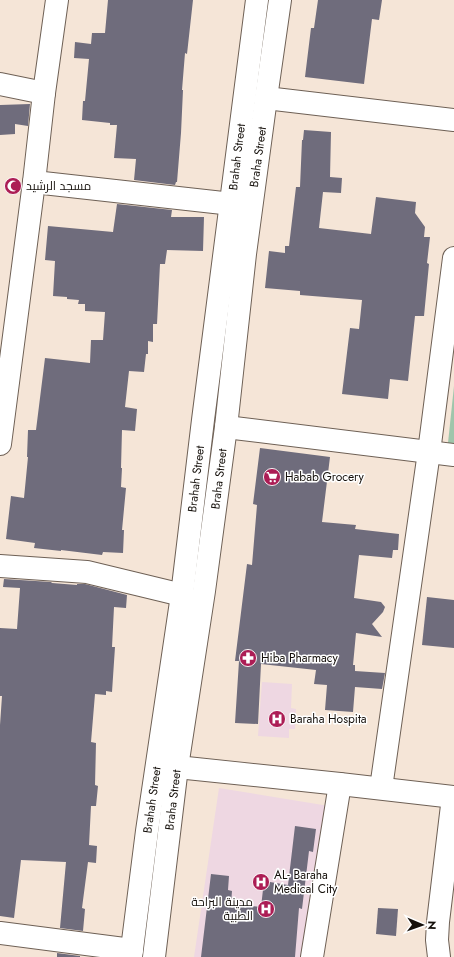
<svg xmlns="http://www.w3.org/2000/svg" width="454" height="957" font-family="Jost,Cairo,sans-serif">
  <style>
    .medical { fill: #eed7e2 }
    .green { fill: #9fc5ab }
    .building { fill: #6f6c7c }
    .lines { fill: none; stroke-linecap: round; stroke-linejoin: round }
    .minor-casing { stroke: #6e6055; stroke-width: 24 }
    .minor { stroke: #fff; stroke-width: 22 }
    .labels { text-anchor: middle; stroke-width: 3; stroke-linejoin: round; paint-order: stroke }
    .street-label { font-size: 12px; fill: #15100b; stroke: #fff }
    .poi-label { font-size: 12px; fill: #15100b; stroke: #fff; text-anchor: start }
  </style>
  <rect width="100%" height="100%" fill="#f5e5d7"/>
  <g class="medical">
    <path d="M 262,682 L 292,684 L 291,708 L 296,709 L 295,729 L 289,729 L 289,738 L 258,736 Z"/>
    <path d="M 219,788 L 329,806 L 307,957 L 194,957 Z"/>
  </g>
  <path class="green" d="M 454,386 L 454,443 L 448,443 Z"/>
  <g class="building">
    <path d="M 108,0 L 193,0 L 187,54 L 185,53 L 182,90 L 183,90 L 181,133 L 177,182 L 176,182 L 175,185 L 134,180 L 136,159 L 114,158 L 117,125 L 110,125 L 110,123 L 82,120 L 83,101 L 85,101 L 89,59 L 74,58 L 75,42 L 91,44 L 92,33 L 105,33 Z"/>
    <path d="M 318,0 L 382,0 L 379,20 L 372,19 L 364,84 L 305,77 L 311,28 L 314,28 Z"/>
    <path d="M 30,104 L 28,126 L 15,124 L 15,134 L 0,135 L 0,105 Z"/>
    <path d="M 304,130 L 331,132 L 330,177 L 342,178 L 341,193 L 323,192 L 319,228 L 371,234 L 376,197 L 416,202 L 415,213 L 425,227 L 424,237 L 430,237 L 427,263 L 429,264 L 424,316 L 415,316 L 408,381 L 390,379 L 388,399 L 342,394 L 350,328 L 359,329 L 362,300 L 300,295 L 300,291 L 265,288 L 269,251 L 285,253 L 285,246 L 289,246 L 296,187 L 300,187 L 302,140 L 303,140 Z"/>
    <path d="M 117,204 L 172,210 L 171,217 L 204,217 L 203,251 L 167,250 L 165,264 L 160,264 L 157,324 L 153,324 L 153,342 L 148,341 L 148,354 L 146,354 L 144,372 L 129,371 L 125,407 L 137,409 L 135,431 L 122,430 L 121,468 L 122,468 L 121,487 L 126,488 L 122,530 L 124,530 L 123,553 L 103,552 L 102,555 L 61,550 L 61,551 L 34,548 L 35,543 L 6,539 L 11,496 L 24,498 L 28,457 L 27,457 L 28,430 L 36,430 L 45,358 L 90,363 L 91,340 L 103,340 L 105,312 L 85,311 L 85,304 L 78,304 L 79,300 L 67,299 L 67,297 L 53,296 L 55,261 L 45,260 L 48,226 L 113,232 Z"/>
    <path d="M 260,448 L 330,457 L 322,522 L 356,525 L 355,529 L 399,534 L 398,550 L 393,550 L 392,558 L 359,555 L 354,598 L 381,602 L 385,607 L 383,612 L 372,624 L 382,637 L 356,633 L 353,665 L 355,665 L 355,671 L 385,673 L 382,689 L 355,687 L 353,712 L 325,710 L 327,685 L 314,684 L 316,670 L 261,664 L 258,724 L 235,723 L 239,661 L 235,661 L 247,564 L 252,565 L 257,505 L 253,504 Z"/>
    <path d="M 4,579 L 51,582 L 52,583 L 77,585 L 77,584 L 85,584 L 127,595 L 126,608 L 114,607 L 112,647 L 115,647 L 112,692 L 106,691 L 106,695 L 95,694 L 91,742 L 96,743 L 95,785 L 98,786 L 96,806 L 91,806 L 89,845 L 97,846 L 96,863 L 88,862 L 82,908 L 85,909 L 83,931 L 60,928 L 66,862 L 21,860 L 14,918 L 0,916 L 0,725 L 2,696 L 0,696 L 0,628 L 17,629 L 20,588 L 3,587 Z"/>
    <path d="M 427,597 L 454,600 L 454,648 L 422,645 Z"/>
    <path d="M 295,826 L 316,829 L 313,852 L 309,851 L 302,909 L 299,908 L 295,957 L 201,957 L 211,874 L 229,876 L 228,890 L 232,891 L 231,904 L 261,907 L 264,881 L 288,885 Z"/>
    <path d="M 378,908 L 398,909 L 396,936 L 376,934 Z"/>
    <path d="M 57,953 L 80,956 L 80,957 L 57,957 Z"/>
  </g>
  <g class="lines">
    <g class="minor-casing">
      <g id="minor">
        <path d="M 0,84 L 44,93"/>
        <path d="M 266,98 L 454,120"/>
        <path d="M 34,182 L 232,204"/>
        <path d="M 226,427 L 454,455"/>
        <path d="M 0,444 L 34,182 L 44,93 L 57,0"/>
        <path d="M 0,566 L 87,572 L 182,595"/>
        <path d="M 177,767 L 340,784 L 454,797"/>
        <path d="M 381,788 L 429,452 L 454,258"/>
        <path d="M 0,933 L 132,950"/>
        <path d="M 131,957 L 147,831 L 182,595 L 203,420 L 257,0"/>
        <path d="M 154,957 L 177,767 L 204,591 L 226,427 L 245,254 L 266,98 L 280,0"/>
        <path d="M 312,957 L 340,784"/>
        <path d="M 439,957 L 437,940 L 438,922 L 453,797"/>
      </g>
    </g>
    <use href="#minor" class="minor"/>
  </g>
  <defs>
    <g id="mosque-disc" transform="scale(0.9)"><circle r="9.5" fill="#ac1d55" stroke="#fff"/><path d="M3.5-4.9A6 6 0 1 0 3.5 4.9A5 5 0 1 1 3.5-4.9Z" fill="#fff"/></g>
    <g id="supermarket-disc" transform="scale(0.9)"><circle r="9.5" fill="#ac1d55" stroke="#fff"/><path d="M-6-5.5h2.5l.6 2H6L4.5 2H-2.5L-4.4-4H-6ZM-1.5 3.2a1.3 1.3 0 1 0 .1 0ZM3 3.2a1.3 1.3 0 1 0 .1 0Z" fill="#fff"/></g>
    <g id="pharmacy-disc" transform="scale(0.9)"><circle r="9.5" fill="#ac1d55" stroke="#fff"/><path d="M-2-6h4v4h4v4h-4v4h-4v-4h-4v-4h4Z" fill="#fff"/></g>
    <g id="hospital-disc" transform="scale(0.9)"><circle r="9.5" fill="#ac1d55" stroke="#fff"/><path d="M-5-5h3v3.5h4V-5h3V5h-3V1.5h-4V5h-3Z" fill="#fff"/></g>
  </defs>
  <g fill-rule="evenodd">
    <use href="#mosque-disc" x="13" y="186"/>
    <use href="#supermarket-disc" x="272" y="477"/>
    <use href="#pharmacy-disc" x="248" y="658"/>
    <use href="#hospital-disc" x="277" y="719"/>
    <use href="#hospital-disc" x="261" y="882"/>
    <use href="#hospital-disc" x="266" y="909"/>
  </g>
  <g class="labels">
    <g class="street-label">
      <text transform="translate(237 157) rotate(-83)" y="4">Brahah Street</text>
      <text transform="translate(258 157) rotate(-82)" y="4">Braha Street</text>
      <text transform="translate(196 479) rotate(-83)" y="4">Brahah Street</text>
      <text transform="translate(219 479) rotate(-83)" y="4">Braha Street</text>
      <text transform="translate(152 800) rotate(-82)" y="4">Brahah Street</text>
      <text transform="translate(173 800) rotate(-83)" y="4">Braha Street</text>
    </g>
    <g class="poi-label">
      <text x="26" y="190">مسجد الرشيد</text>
      <text x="285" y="481">Habab Grocery</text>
      <text x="261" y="662">Hiba Pharmacy</text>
      <text x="290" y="723">Baraha Hospita</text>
      <text x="274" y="879">AL- Baraha<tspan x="274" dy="14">Medical City</tspan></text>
      <text x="253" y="906" text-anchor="end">مدينة البراحة<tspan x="253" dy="14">الطبية</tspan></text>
    </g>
  </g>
  <g transform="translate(422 925) rotate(92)" stroke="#ffffff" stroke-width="3" paint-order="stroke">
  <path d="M0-3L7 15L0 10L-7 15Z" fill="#15100b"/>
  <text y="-6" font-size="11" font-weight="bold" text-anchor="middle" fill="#15100b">N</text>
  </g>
</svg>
